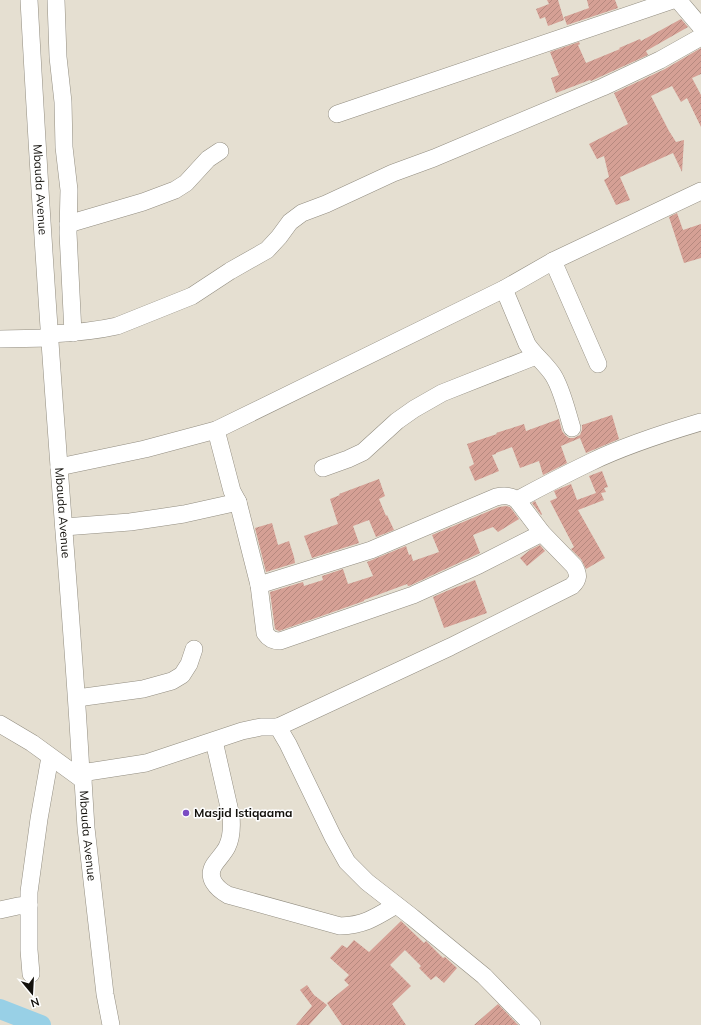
<svg xmlns="http://www.w3.org/2000/svg" width="701" height="1025" font-family="Mulish,sans-serif">
  <style>
    .lines { fill: none; stroke-linecap: round; stroke-linejoin: round }
    .river { stroke: #98d0e6; stroke-width: 20 }
    .building { fill: url(#building-hatch) }
    .minor-casing { stroke: #928d80; stroke-width: 18 }
    .minor { stroke: #fff; stroke-width: 17 }
    .poi-dot { fill: #7a4bc3; stroke: #fff; stroke-width: 1.5 }
    .labels { text-anchor: middle; stroke-width: 3; stroke-linejoin: round; paint-order: stroke }
    .street-label { font-size: 12px; fill: #13110c; stroke: #fff }
    .poi-label { font-size: 12px; font-weight: bold; fill: #13110c; stroke: #fff; text-anchor: start }
  </style>
  <defs>
    <pattern id="building-hatch" width="6" height="6" patternUnits="userSpaceOnUse"><rect width="6" height="6" fill="#d5a095"/><path d="M-1 1l2-2M0 6l6-6M5 7l2-2" fill="none" stroke="#b6897f"/></pattern>
  </defs>
  <rect width="100%" height="100%" fill="#e5dfd1"/>
  <g class="lines">
    <path class="river" d="M 0,1009 L 41,1025"/>
  </g>
  <g class="building">
    <path d="M 547,0 L 558,0 L 564,20 L 548,26 L 545,17 L 540,19 L 536,9 L 549,4 Z"/>
    <path d="M 587,0 L 615,0 L 618,8 L 567,25 L 564,17 L 589,8 Z"/>
    <path d="M 681,19 L 688,27 L 646,51 L 648,55 L 591,81 L 590,80 L 556,93 L 551,78 L 559,75 L 550,52 L 579,42 L 580,44 L 578,45 L 586,63 L 620,49 L 619,48 L 640,39 L 641,41 Z"/>
    <path d="M 701,48 L 701,74 L 692,78 L 701,95 L 701,127 L 687,98 L 681,102 L 672,86 L 651,96 L 669,131 L 676,142 L 684,140 L 682,172 L 673,153 L 620,177 L 630,200 L 616,205 L 604,180 L 609,177 L 604,156 L 597,159 L 589,144 L 628,124 L 614,93 L 665,69 Z"/>
    <path d="M 677,213 L 683,230 L 701,224 L 701,258 L 684,263 L 669,217 Z"/>
    <path d="M 612,415 L 619,439 L 586,453 L 580,438 L 561,446 L 567,463 L 543,475 L 539,461 L 520,468 L 512,447 L 496,453 L 496,454 L 492,455 L 499,471 L 475,481 L 469,467 L 474,464 L 467,444 L 497,434 L 496,433 L 524,424 L 526,431 L 559,419 L 562,431 L 565,435 L 569,438 L 574,438 L 580,435 L 582,430 L 582,425 Z"/>
    <path d="M 602,471 L 608,487 L 604,488 L 606,492 L 601,493 L 604,500 L 578,510 L 605,558 L 586,569 L 581,559 L 571,549 L 574,547 L 550,501 L 557,498 L 554,491 L 571,484 L 577,500 L 596,493 L 589,476 Z"/>
    <path d="M 379,479 L 385,496 L 379,499 L 386,516 L 387,515 L 394,530 L 376,537 L 369,520 L 353,526 L 359,543 L 312,558 L 304,536 L 338,524 L 330,499 L 340,495 L 339,494 Z"/>
    <path d="M 535,501 L 542,514 L 541,515 L 532,503 Z"/>
    <path d="M 506,506 L 510,507 L 519,519 L 498,532 L 493,527 L 473,535 L 480,553 L 409,586 L 408,586 L 407,584 L 364,600 L 364,601 L 279,631 L 275,629 L 270,592 L 303,582 L 304,586 L 323,580 L 322,576 L 343,569 L 348,584 L 373,576 L 367,562 L 406,546 L 409,555 L 411,554 L 413,561 L 439,552 L 432,535 L 499,507 Z"/>
    <path d="M 272,523 L 278,545 L 289,541 L 294,557 L 295,563 L 266,572 L 255,528 Z"/>
    <path d="M 540,545 L 545,551 L 527,566 L 520,558 L 530,550 Z"/>
    <path d="M 475,580 L 487,613 L 444,628 L 433,597 L 449,590 Z"/>
    <path d="M 401,921 L 424,943 L 426,941 L 443,958 L 445,957 L 457,968 L 444,983 L 436,976 L 431,980 L 419,968 L 421,966 L 405,950 L 390,965 L 411,986 L 392,1004 L 406,1025 L 342,1025 L 327,1003 L 349,985 L 344,980 L 349,975 L 330,958 L 342,945 L 347,948 L 354,940 L 369,952 Z"/>
    <path d="M 307,985 L 314,995 L 327,1005 L 309,1025 L 296,1025 L 312,1006 L 300,990 Z"/>
    <path d="M 498,1004 L 518,1025 L 474,1025 Z"/>
  </g>
  <g class="lines">
    <g class="minor-casing">
      <g id="minor">
        <path id="s1" d="M 29,0 C 37,146 46,293 57,439 C 65,550 75,661 81,773 L 83,780 L 86,828 L 105,994 L 111,1025"/>
        <path d="M 56,0 L 58,57 L 63,102 L 64,147 L 69,190 L 68,233 L 73,333"/>
        <path d="M 678,0 L 701,27"/>
        <path d="M 337,114 L 673,0"/>
        <path d="M 68,224 L 143,202 L 175,190 L 186,183 L 208,159 L 220,151"/>
        <path d="M 553,261 L 598,364"/>
        <path d="M 504,289 L 527,344 C 534,355 545,363 553,375 C 562,389 567,412 572,428"/>
        <path d="M 50,334 C 72,333 95,331 117,326 L 192,296 L 230,271 L 267,250 L 279,237 L 290,222 L 302,213 L 326,204 L 393,173 L 434,158 L 603,87 L 660,60 L 701,37"/>
        <path d="M 0,339 L 50,338"/>
        <path d="M 216,430 L 232,491 L 238,502 L 259,585 L 265,633 C 269,639 273,641 280,641 L 413,595 L 479,565 L 542,533"/>
        <path d="M 59,467 L 145,449 L 216,430 L 504,289 L 553,261 L 701,191"/>
        <path d="M 323,468 L 348,459 L 363,452 L 397,421 L 414,409 L 442,393 L 536,356"/>
        <path d="M 517,500 C 541,487 566,474 591,462 C 626,445 664,433 701,422"/>
        <path d="M 64,527 L 130,522 L 184,514 L 238,502"/>
        <path d="M 259,585 L 371,550 L 496,497 C 504,495 510,495 517,500 L 542,533 L 574,566 C 579,575 579,579 572,586 L 450,647 L 278,727"/>
        <path d="M 77,698 L 143,689 L 172,681 L 182,675 L 189,664 L 194,649"/>
        <path d="M 0,724 L 32,743 L 83,780"/>
        <path d="M 214,741 L 231,816 C 232,827 232,837 227,847 C 224,853 218,859 214,865 C 206,878 217,889 228,895 L 340,926 C 365,925 376,917 396,905"/>
        <path d="M 81,773 L 146,763 L 242,731 L 261,727 L 278,727 L 288,744 L 333,837 L 347,862 L 367,882 L 412,917 L 484,976 L 532,1025"/>
        <path d="M 0,910 L 18,906 L 29,905"/>
        <path d="M 31,974 L 29,950 L 29,892 L 39,819 L 50,757"/>
      </g>
    </g>
    <use href="#minor" class="minor"/>
  </g>
  <circle class="poi-dot" cx="186" cy="813" r="4"/>
  <g class="labels">
    <g class="street-label">
      <text dy="4" stroke="none"><textPath href="#s1" startOffset="190">Mbauda Avenue</textPath></text>
      <text dy="4" stroke="none"><textPath href="#s1" startOffset="514">Mbauda Avenue</textPath></text>
      <text dy="4" stroke="none"><textPath href="#s1" startOffset="838">Mbauda Avenue</textPath></text>
    </g>
    <g class="poi-label">
      <text x="194" y="817">Masjid Istiqaama</text>
    </g>
  </g>
  <g transform="translate(32 993) rotate(162)" stroke="#ffffff" stroke-width="3" paint-order="stroke">
  <path d="M0-3L7 15L0 10L-7 15Z" fill="#13110c"/>
  <text y="-6" font-size="11" font-weight="bold" text-anchor="middle" fill="#13110c">N</text>
  </g>
</svg>
